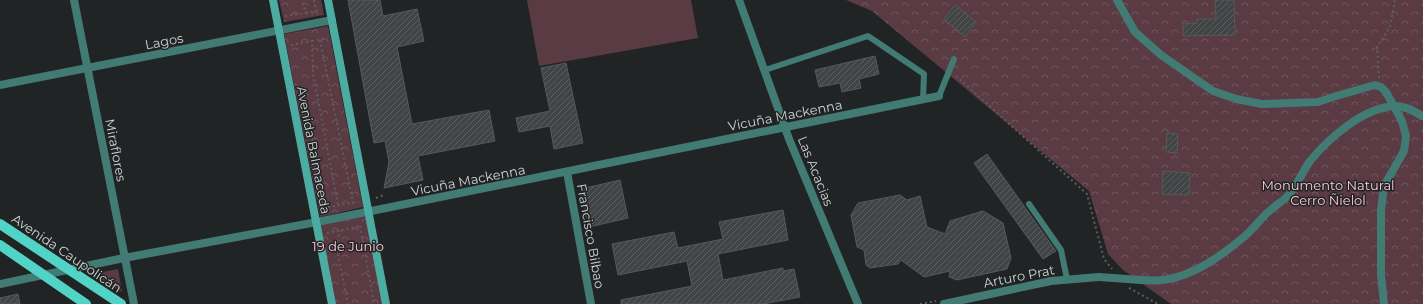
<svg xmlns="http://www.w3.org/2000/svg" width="1423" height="304" font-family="Montserrat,sans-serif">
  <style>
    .green { fill: #5a3a43 }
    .forest { fill: url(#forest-crowns) }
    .building { fill: url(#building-hatch); stroke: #565959 }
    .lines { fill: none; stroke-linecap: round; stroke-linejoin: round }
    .path { stroke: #5d5f5f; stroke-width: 2; stroke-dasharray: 2 3; stroke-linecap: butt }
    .service { stroke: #427b74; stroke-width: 6 }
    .minor { stroke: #427b74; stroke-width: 8 }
    .secondary { stroke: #4caca2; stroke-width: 8 }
    .primary { stroke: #51d3c6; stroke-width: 10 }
    .minor-bridge { stroke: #427b74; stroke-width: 8 }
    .labels { text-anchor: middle; stroke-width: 3; stroke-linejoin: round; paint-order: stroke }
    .street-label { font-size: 13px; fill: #d1d3d3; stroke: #212424 }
    .park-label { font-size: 13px; fill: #fdc8d6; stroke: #212424 }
  </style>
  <defs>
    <pattern id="forest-crowns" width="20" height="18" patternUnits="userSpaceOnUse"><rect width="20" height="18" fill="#5a3a43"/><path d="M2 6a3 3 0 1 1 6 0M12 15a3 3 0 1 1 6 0" fill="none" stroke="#71565d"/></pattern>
    <pattern id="building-hatch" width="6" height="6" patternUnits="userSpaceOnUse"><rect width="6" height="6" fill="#414444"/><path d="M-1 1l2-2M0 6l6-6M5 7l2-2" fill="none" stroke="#5b5e5e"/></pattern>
  </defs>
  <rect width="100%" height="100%" fill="#212424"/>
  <g class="green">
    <path d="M 527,0 L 691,0 L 698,38 L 539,66 Z"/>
    <path d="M 118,269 L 122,292 L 100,279 L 98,273 Z"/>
  </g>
  <g class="forest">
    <path d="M 279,0 L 321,0 L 324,15 L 284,22 Z"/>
    <path d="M 846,0 L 1423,0 L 1423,304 L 1171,304 L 1123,270 L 1108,254 L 1089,191 L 872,11 Z"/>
    <path d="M 328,26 L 363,207 L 320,217 L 284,34 Z"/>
    <path d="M 366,216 L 383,304 L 336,304 L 320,225 Z"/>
  </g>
  <g class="building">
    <path d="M 348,0 L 380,0 L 383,16 L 417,9 L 424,41 L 397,47 L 412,124 L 489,110 L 495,141 L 418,156 L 423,180 L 384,188 L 389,162 L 385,141 L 374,143 Z"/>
    <path d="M 1215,0 L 1234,0 L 1235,35 L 1183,36 L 1183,24 L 1197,23 L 1197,19 L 1216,19 Z"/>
    <path d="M 955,5 L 976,22 L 965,37 L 944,19 Z"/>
    <path d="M 875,56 L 879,74 L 859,79 L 861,88 L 842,92 L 840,83 L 819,87 L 815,70 Z"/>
    <path d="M 566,63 L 583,143 L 554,149 L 550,126 L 519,132 L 516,118 L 550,111 L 541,68 Z"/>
    <path d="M 1167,133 L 1178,134 L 1177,153 L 1166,152 Z"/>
    <path d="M 987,154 L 1056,251 L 1043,259 L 974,163 Z"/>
    <path d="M 1163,171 L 1190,173 L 1189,195 L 1162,194 Z"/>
    <path d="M 620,180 L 628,218 L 589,227 L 581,189 Z"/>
    <path d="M 900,195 L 907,200 L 920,196 L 927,227 L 945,234 L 950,221 L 983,211 L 1003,223 L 1011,258 L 1007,269 L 957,280 L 949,277 L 950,271 L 924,277 L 901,260 L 898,264 L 870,268 L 866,265 L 864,250 L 857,247 L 851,215 L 858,203 Z"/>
    <path d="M 783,210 L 788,240 L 718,254 L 723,280 L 783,268 L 783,271 L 794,269 L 800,297 L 763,304 L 621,304 L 621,300 L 692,286 L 687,261 L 618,275 L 612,244 L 674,232 L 678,248 L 723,239 L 719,222 Z"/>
    <path d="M 18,294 L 20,304 L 0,304 L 0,298 Z"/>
  </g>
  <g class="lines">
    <g class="path">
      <path d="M 314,0 L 316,11"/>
      <path d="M 306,13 L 320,10"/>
      <path d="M 285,16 L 306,13 L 302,0"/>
      <path d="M 320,40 L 353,203"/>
      <path d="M 312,41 L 327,38"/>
      <path d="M 291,45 L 312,41 L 313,73 L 338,205"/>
      <path d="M 956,76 L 1087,194 L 1104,259 L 1112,269"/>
      <path d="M 1379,78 L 1377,47 L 1390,27 L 1395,0"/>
      <path d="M 376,198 L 384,195"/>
      <path d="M 323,208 L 358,202"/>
      <path d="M 360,226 L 374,304"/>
      <path d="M 341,230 L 336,244 L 348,304"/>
      <path d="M 327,233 L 360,226"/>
      <path d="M 1129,288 L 1158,304"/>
      <path d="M 920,304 L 936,301"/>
    </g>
    <g class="service">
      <path d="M 765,70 L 868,36 L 924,74 L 923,100"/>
      <path d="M 939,96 L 954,59"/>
      <path d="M 1029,204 L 1061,250 L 1067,279"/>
    </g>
    <g class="minor">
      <path d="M 74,0 L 134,304"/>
      <path d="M 739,0 L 789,139 L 858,304"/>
      <path d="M 1117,0 L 1135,32 L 1161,55 L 1213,91 L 1236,99 L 1262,104 L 1318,102 L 1336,96 L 1375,85 L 1381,87 L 1386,92 L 1402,121 L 1406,136 L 1404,151 L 1384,186 L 1381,210 L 1381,275 L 1384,304"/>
      <path d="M 0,85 L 332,20"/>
      <path d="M 567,172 L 591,304"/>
      <path d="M 1141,280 C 1148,280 1156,281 1163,280 C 1194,276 1221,256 1245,236 C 1252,230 1259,221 1266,214 C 1272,208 1280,203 1287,197 C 1296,187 1302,173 1310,161 C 1329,138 1363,108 1394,106 C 1404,105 1414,111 1422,116"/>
      <path d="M 0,284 L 124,258 L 322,221 L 939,96"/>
      <path d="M 944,304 L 1051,281 L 1099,277"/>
    </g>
    <g class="secondary">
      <path d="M 273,0 L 332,304"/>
      <path d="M 328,0 L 386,304"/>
    </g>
    <g class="primary">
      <path d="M 0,224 L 121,304"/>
      <path d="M 0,245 L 86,304"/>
    </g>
    <path class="minor-bridge" d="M 1099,277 L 1141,280"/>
  </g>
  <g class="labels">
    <g class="street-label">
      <text transform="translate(164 41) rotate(-11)" y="5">Lagos</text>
      <text transform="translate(785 115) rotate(-11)" y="5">Vicuña Mackenna</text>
      <text transform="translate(116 150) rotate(79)" y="5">Miraflores</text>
      <text transform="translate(314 150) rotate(79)" y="5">Avenida Balmaceda</text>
      <text transform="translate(816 171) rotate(68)" y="5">Las Acacias</text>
      <text transform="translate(468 180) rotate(-11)" y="5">Vicuña Mackenna</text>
      <text transform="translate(591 236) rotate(80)" y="5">Francisco Bilbao</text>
      <text transform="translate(67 253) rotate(34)" y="5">Avenida Caupolicán</text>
      <text transform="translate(1019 276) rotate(-11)" y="5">Arturo Prat</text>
    </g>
    <g class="park-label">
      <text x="1328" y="190">Monumento Natural<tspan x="1328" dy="15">Cerro Ñielol</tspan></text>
      <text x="348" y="251">19 de Junio</text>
    </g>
  </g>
</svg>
